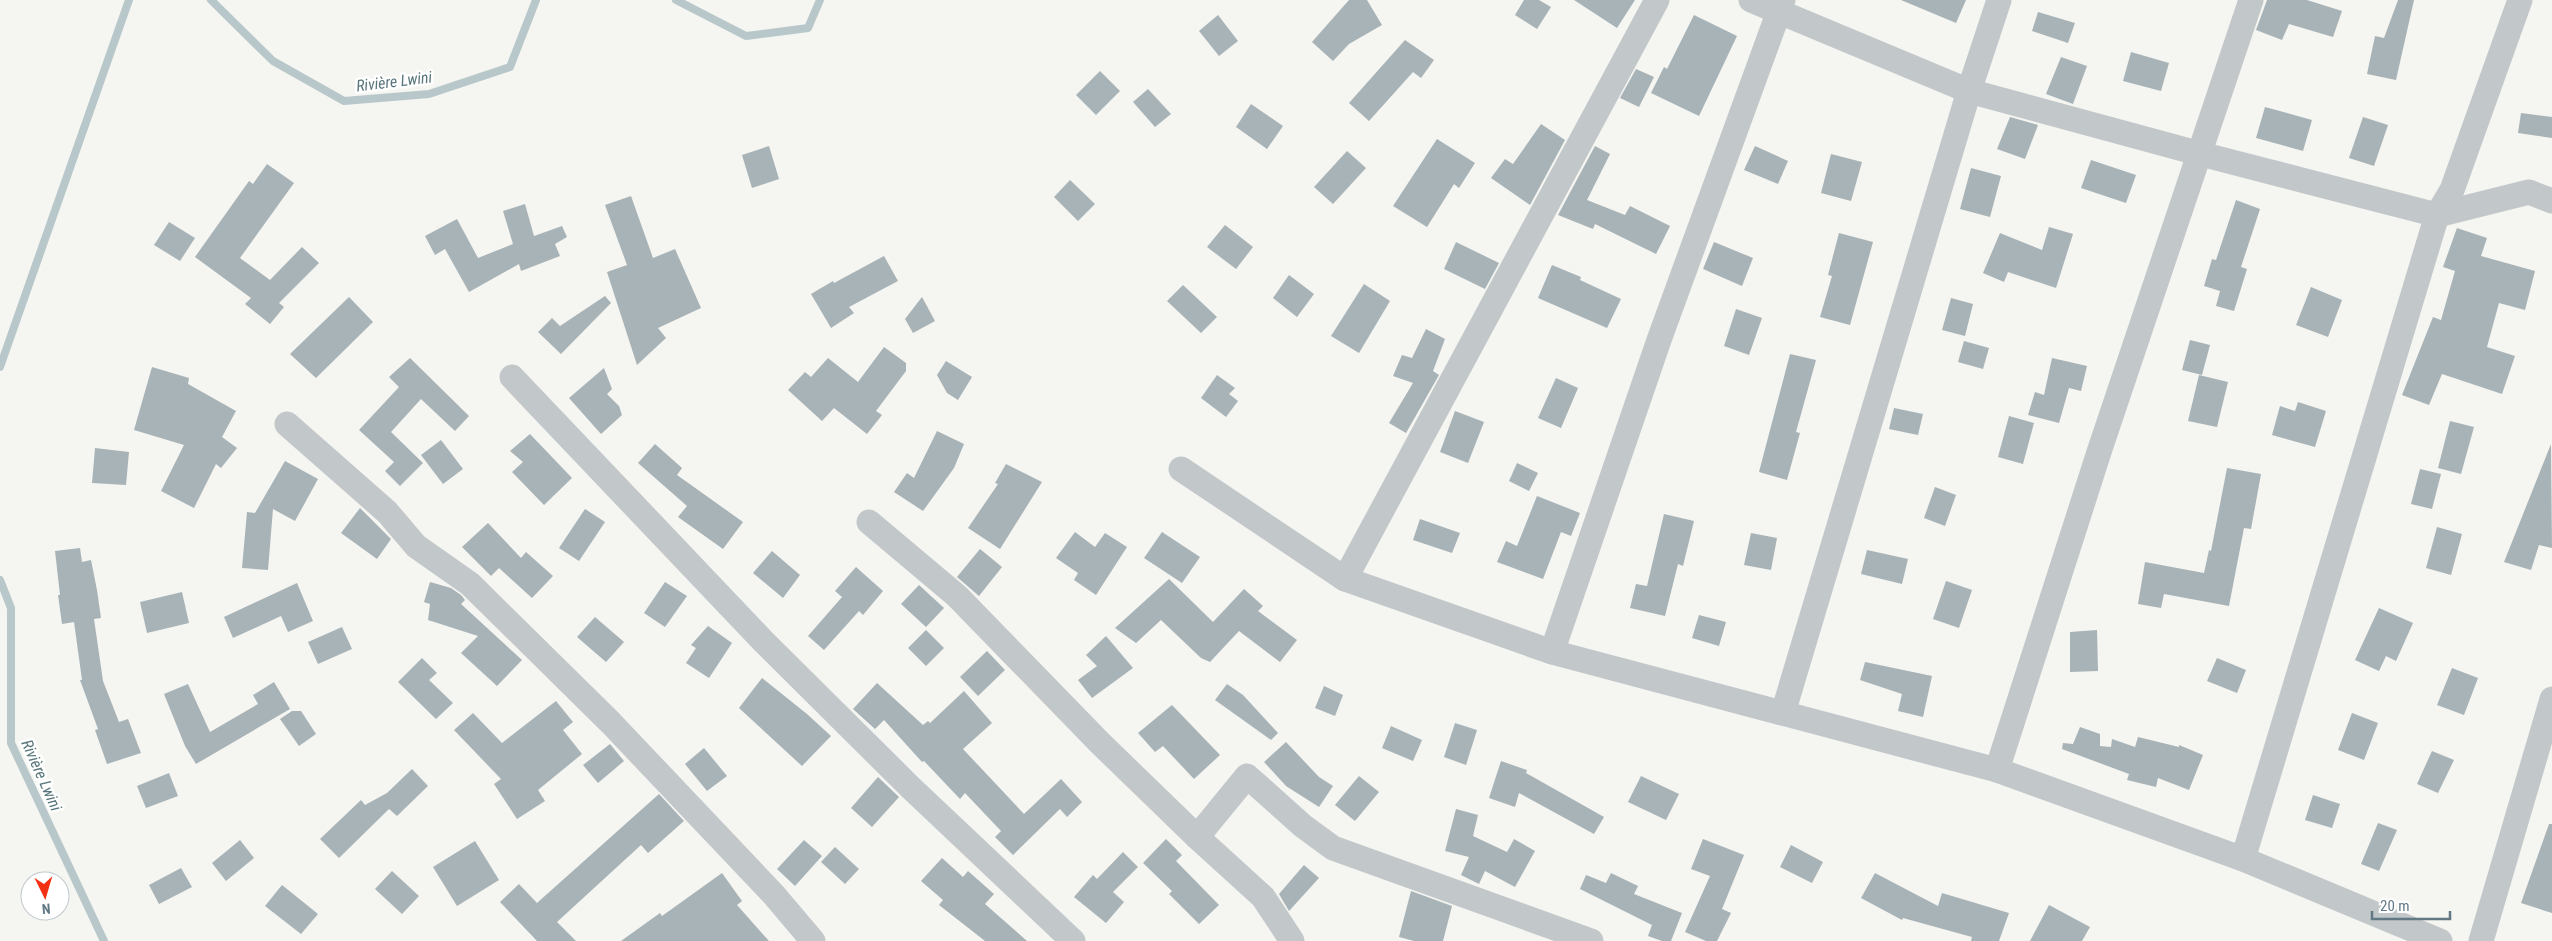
<svg xmlns="http://www.w3.org/2000/svg" width="2552" height="941" font-family="'Roboto Condensed',sans-serif">
  <style>
    .lines { fill: none; stroke-linecap: round; stroke-linejoin: round }
    .stream { stroke: #b8c8ca; stroke-width: 8 }
    .building { fill: #a8b3b7 }
    .minor { stroke: #c2c7ca; stroke-width: 25 }
    .labels { text-anchor: middle; stroke-width: 5; stroke-linejoin: round; paint-order: stroke }
    .water-label { font-size: 16px; font-style: italic; fill: #58767b; stroke: #fff }
  </style>
  <rect width="100%" height="100%" fill="#f5f5f1"/>
  <g class="lines">
    <g class="stream">
      <path d="M 211,0 L 273,61 L 344,101 L 429,94 L 510,67 L 536,0"/>
      <path d="M 676,0 L 746,36 L 808,28 L 820,0"/>
      <path d="M 0,367 L 129,0"/>
      <path d="M 0,580 L 11,608 L 11,743 L 104,941"/>
    </g>
  </g>
  <g class="building">
    <path d="M 1349,0 L 1367,0 L 1382,25 L 1349,44 L 1333,61 L 1312,42 Z"/>
    <path d="M 1524,0 L 1539,0 L 1551,7 L 1537,29 L 1515,15 Z"/>
    <path d="M 1574,0 L 1635,0 L 1617,28 Z"/>
    <path d="M 1901,0 L 1966,0 L 1956,23 Z"/>
    <path d="M 2267,0 L 2307,0 L 2342,11 L 2333,37 L 2289,24 L 2282,40 L 2256,30 Z"/>
    <path d="M 2398,0 L 2414,0 L 2396,80 L 2367,74 L 2375,36 L 2384,38 Z"/>
    <path d="M 2038,12 L 2075,23 L 2068,43 L 2032,31 Z"/>
    <path d="M 1218,15 L 1238,41 L 1219,56 L 1199,31 Z"/>
    <path d="M 1694,15 L 1737,36 L 1699,116 L 1651,93 L 1664,67 L 1667,69 Z"/>
    <path d="M 1405,40 L 1434,60 L 1421,78 L 1413,72 L 1369,121 L 1349,103 Z"/>
    <path d="M 2131,52 L 2169,63 L 2161,91 L 2123,81 Z"/>
    <path d="M 2061,57 L 2087,66 L 2073,104 L 2046,94 Z"/>
    <path d="M 1636,69 L 1654,77 L 1639,107 L 1620,98 Z"/>
    <path d="M 1100,71 L 1120,91 L 1096,115 L 1076,95 Z"/>
    <path d="M 1148,89 L 1171,114 L 1155,127 L 1133,102 Z"/>
    <path d="M 1251,104 L 1283,126 L 1267,149 L 1236,127 Z"/>
    <path d="M 2265,107 L 2312,120 L 2303,151 L 2256,138 Z"/>
    <path d="M 2521,113 L 2552,117 L 2552,138 L 2518,133 Z"/>
    <path d="M 2010,117 L 2038,125 L 2025,159 L 1997,149 Z"/>
    <path d="M 2363,117 L 2388,125 L 2374,166 L 2349,158 Z"/>
    <path d="M 1541,124 L 1565,140 L 1530,205 L 1491,178 L 1505,159 L 1513,164 Z"/>
    <path d="M 1437,139 L 1475,163 L 1459,188 L 1454,184 L 1427,227 L 1393,206 Z"/>
    <path d="M 769,146 L 779,179 L 752,188 L 742,155 Z"/>
    <path d="M 1595,146 L 1610,154 L 1587,200 L 1625,215 L 1630,206 L 1670,226 L 1656,254 L 1595,224 L 1593,229 L 1558,215 Z"/>
    <path d="M 1755,146 L 1788,161 L 1778,184 L 1744,170 Z"/>
    <path d="M 1347,151 L 1366,168 L 1333,204 L 1314,187 Z"/>
    <path d="M 1831,154 L 1862,162 L 1851,201 L 1821,193 Z"/>
    <path d="M 2091,160 L 2136,175 L 2126,203 L 2081,188 Z"/>
    <path d="M 267,164 L 294,183 L 240,258 L 270,280 L 302,247 L 319,263 L 279,303 L 284,307 L 270,324 L 245,304 L 251,298 L 195,257 L 249,181 L 253,184 Z"/>
    <path d="M 1971,168 L 2001,176 L 1990,217 L 1960,209 Z"/>
    <path d="M 1070,180 L 1095,204 L 1078,221 L 1054,197 Z"/>
    <path d="M 631,196 L 653,258 L 675,249 L 701,308 L 658,328 L 666,338 L 637,365 L 607,272 L 627,265 L 605,205 Z"/>
    <path d="M 2236,200 L 2260,209 L 2241,267 L 2247,269 L 2234,311 L 2216,306 L 2220,291 L 2204,286 L 2212,259 L 2216,260 Z"/>
    <path d="M 525,204 L 534,236 L 562,226 L 567,237 L 555,244 L 560,256 L 521,271 L 519,264 L 469,292 L 445,249 L 435,255 L 425,236 L 457,219 L 478,258 L 513,244 L 503,211 Z"/>
    <path d="M 169,222 L 195,238 L 180,261 L 154,245 Z"/>
    <path d="M 1225,225 L 1253,247 L 1236,269 L 1207,247 Z"/>
    <path d="M 2049,227 L 2073,234 L 2056,288 L 2008,272 L 2004,282 L 1983,273 L 2000,233 L 2042,250 Z"/>
    <path d="M 2457,228 L 2487,238 L 2481,256 L 2535,271 L 2525,310 L 2499,303 L 2487,347 L 2515,356 L 2502,394 L 2442,374 L 2429,405 L 2402,395 L 2433,317 L 2441,320 L 2455,271 L 2443,267 Z"/>
    <path d="M 1839,233 L 1873,242 L 1850,325 L 1820,317 L 1832,276 L 1828,275 Z"/>
    <path d="M 1456,242 L 1499,263 L 1485,289 L 1444,269 Z"/>
    <path d="M 1714,242 L 1753,258 L 1742,286 L 1703,269 Z"/>
    <path d="M 884,256 L 898,281 L 849,307 L 854,313 L 831,328 L 811,294 L 833,281 L 834,283 Z"/>
    <path d="M 1552,265 L 1581,277 L 1580,280 L 1621,299 L 1607,328 L 1538,298 Z"/>
    <path d="M 1289,275 L 1314,294 L 1297,317 L 1273,298 Z"/>
    <path d="M 1364,284 L 1390,301 L 1359,353 L 1331,336 Z"/>
    <path d="M 1183,285 L 1217,317 L 1201,333 L 1167,301 Z"/>
    <path d="M 2311,287 L 2342,300 L 2328,337 L 2296,325 Z"/>
    <path d="M 605,296 L 611,303 L 561,354 L 538,332 L 552,318 L 560,326 Z"/>
    <path d="M 349,297 L 373,322 L 316,378 L 290,354 Z"/>
    <path d="M 922,297 L 935,321 L 913,333 L 905,319 Z"/>
    <path d="M 1951,298 L 1973,304 L 1965,336 L 1942,330 Z"/>
    <path d="M 1736,309 L 1762,318 L 1749,355 L 1724,346 Z"/>
    <path d="M 1426,329 L 1445,339 L 1433,371 L 1439,375 L 1406,433 L 1389,423 L 1413,383 L 1393,376 L 1402,355 L 1412,358 Z"/>
    <path d="M 2190,340 L 2210,345 L 2202,375 L 2182,370 Z"/>
    <path d="M 1964,341 L 1989,348 L 1983,369 L 1958,362 Z"/>
    <path d="M 884,347 L 906,363 L 906,371 L 876,411 L 882,415 L 867,434 L 834,408 L 822,421 L 788,390 L 805,372 L 811,377 L 828,358 L 858,382 Z"/>
    <path d="M 1790,354 L 1816,360 L 1796,432 L 1800,433 L 1787,480 L 1759,472 Z"/>
    <path d="M 410,358 L 469,416 L 455,431 L 421,399 L 391,432 L 423,463 L 400,486 L 385,471 L 394,462 L 359,430 L 399,387 L 389,377 Z"/>
    <path d="M 2052,358 L 2087,366 L 2081,391 L 2069,388 L 2059,423 L 2028,415 L 2035,392 L 2044,395 Z"/>
    <path d="M 946,361 L 972,377 L 958,400 L 947,393 L 937,375 Z"/>
    <path d="M 152,367 L 189,378 L 188,384 L 236,411 L 222,437 L 237,448 L 221,468 L 216,464 L 194,508 L 161,491 L 184,445 L 134,430 Z"/>
    <path d="M 604,368 L 612,389 L 607,394 L 619,406 L 622,415 L 601,434 L 569,398 Z"/>
    <path d="M 1217,375 L 1235,388 L 1229,394 L 1238,401 L 1226,417 L 1201,398 Z"/>
    <path d="M 2199,375 L 2228,382 L 2217,427 L 2188,421 Z"/>
    <path d="M 1556,378 L 1578,388 L 1561,428 L 1538,418 Z"/>
    <path d="M 2298,402 L 2326,411 L 2315,447 L 2272,435 L 2280,406 L 2295,411 Z"/>
    <path d="M 1894,408 L 1923,414 L 1918,435 L 1889,429 Z"/>
    <path d="M 1455,411 L 1484,422 L 1468,463 L 1440,452 Z"/>
    <path d="M 2009,416 L 2034,423 L 2023,464 L 1998,457 Z"/>
    <path d="M 2450,421 L 2474,427 L 2461,474 L 2438,468 Z"/>
    <path d="M 937,431 L 964,444 L 954,468 L 923,511 L 894,492 L 907,473 L 914,478 Z"/>
    <path d="M 530,434 L 572,478 L 544,505 L 512,472 L 523,462 L 510,451 Z"/>
    <path d="M 441,440 L 463,469 L 443,484 L 421,455 Z"/>
    <path d="M 655,444 L 682,468 L 677,475 L 743,522 L 723,549 L 678,517 L 687,506 L 638,463 Z"/>
    <path d="M 2551,444 L 2552,548 L 2539,545 L 2531,570 L 2504,562 Z"/>
    <path d="M 95,448 L 129,452 L 126,485 L 92,483 Z"/>
    <path d="M 285,461 L 318,479 L 295,521 L 273,509 L 268,570 L 242,568 L 247,512 L 255,513 Z"/>
    <path d="M 1517,463 L 1538,473 L 1529,491 L 1509,481 Z"/>
    <path d="M 1006,464 L 1042,482 L 1000,549 L 968,528 L 998,484 L 995,483 Z"/>
    <path d="M 2227,468 L 2261,474 L 2251,529 L 2244,528 L 2229,606 L 2164,594 L 2161,608 L 2138,604 L 2145,562 L 2204,573 L 2209,550 L 2211,551 Z"/>
    <path d="M 2420,469 L 2441,474 L 2432,509 L 2411,504 Z"/>
    <path d="M 1935,487 L 1956,495 L 1945,526 L 1924,518 Z"/>
    <path d="M 1537,496 L 1580,513 L 1571,536 L 1561,532 L 1543,579 L 1497,562 L 1506,541 L 1517,546 Z"/>
    <path d="M 360,508 L 391,539 L 377,559 L 341,533 Z"/>
    <path d="M 585,509 L 605,522 L 579,561 L 559,548 Z"/>
    <path d="M 1664,514 L 1694,521 L 1683,566 L 1678,564 L 1665,616 L 1630,608 L 1636,584 L 1647,586 Z"/>
    <path d="M 1420,519 L 1460,533 L 1452,553 L 1413,540 Z"/>
    <path d="M 488,523 L 521,558 L 526,552 L 553,576 L 532,598 L 499,568 L 491,576 L 462,547 Z"/>
    <path d="M 2437,527 L 2462,534 L 2451,575 L 2426,568 Z"/>
    <path d="M 1075,532 L 1095,547 L 1105,533 L 1127,547 L 1096,595 L 1074,580 L 1078,573 L 1056,558 Z"/>
    <path d="M 1162,532 L 1200,557 L 1182,583 L 1144,558 Z"/>
    <path d="M 1751,533 L 1777,538 L 1771,570 L 1744,565 Z"/>
    <path d="M 80,548 L 82,562 L 91,560 L 97,590 L 101,618 L 94,619 L 103,681 L 119,722 L 128,719 L 141,753 L 107,764 L 95,730 L 98,729 L 80,680 L 82,680 L 74,622 L 62,624 L 58,595 L 60,595 L 55,551 Z"/>
    <path d="M 980,549 L 1002,567 L 979,596 L 957,577 Z"/>
    <path d="M 1867,550 L 1908,559 L 1902,584 L 1861,574 Z"/>
    <path d="M 772,551 L 800,575 L 783,598 L 753,573 Z"/>
    <path d="M 856,567 L 883,591 L 863,615 L 859,611 L 824,650 L 808,636 L 842,597 L 835,591 Z"/>
    <path d="M 1169,579 L 1213,622 L 1244,589 L 1263,606 L 1258,611 L 1297,640 L 1280,662 L 1239,631 L 1210,662 L 1201,658 L 1161,620 L 1136,643 L 1115,628 Z"/>
    <path d="M 1946,581 L 1972,590 L 1959,628 L 1933,619 Z"/>
    <path d="M 430,582 L 451,588 L 461,595 L 465,600 L 461,604 L 522,660 L 497,686 L 461,653 L 478,636 L 428,620 L 430,604 L 424,602 Z"/>
    <path d="M 665,582 L 687,596 L 665,627 L 644,613 Z"/>
    <path d="M 297,583 L 313,621 L 288,632 L 281,616 L 233,638 L 224,617 Z"/>
    <path d="M 919,585 L 944,608 L 926,627 L 901,604 Z"/>
    <path d="M 182,592 L 189,623 L 147,633 L 140,602 Z"/>
    <path d="M 2379,608 L 2413,623 L 2396,661 L 2386,656 L 2379,671 L 2355,660 Z"/>
    <path d="M 1699,615 L 1726,622 L 1719,646 L 1692,638 Z"/>
    <path d="M 595,617 L 624,642 L 606,662 L 577,637 Z"/>
    <path d="M 708,626 L 732,643 L 709,678 L 686,663 L 696,648 L 691,645 Z"/>
    <path d="M 342,627 L 352,649 L 318,664 L 308,642 Z"/>
    <path d="M 926,630 L 944,648 L 926,666 L 908,648 Z"/>
    <path d="M 2097,630 L 2098,671 L 2070,672 L 2070,632 Z"/>
    <path d="M 1106,636 L 1133,668 L 1092,698 L 1078,680 L 1097,666 L 1086,655 Z"/>
    <path d="M 987,651 L 1005,670 L 978,696 L 960,677 Z"/>
    <path d="M 422,658 L 437,673 L 429,680 L 453,703 L 436,719 L 398,682 Z"/>
    <path d="M 2217,658 L 2246,670 L 2237,693 L 2207,681 Z"/>
    <path d="M 1865,662 L 1932,676 L 1923,717 L 1898,711 L 1902,694 L 1860,680 Z"/>
    <path d="M 2452,668 L 2478,678 L 2464,715 L 2437,705 Z"/>
    <path d="M 762,678 L 807,714 L 831,736 L 802,766 L 739,708 Z"/>
    <path d="M 274,682 L 290,709 L 196,764 L 185,746 L 164,694 L 188,684 L 210,732 L 258,704 L 253,695 Z"/>
    <path d="M 877,683 L 923,725 L 928,721 L 930,723 L 964,691 L 992,723 L 963,749 L 1024,814 L 1061,779 L 1082,802 L 1067,817 L 1060,809 L 1013,855 L 995,837 L 1001,831 L 965,793 L 960,799 L 924,761 L 922,762 L 884,720 L 875,729 L 853,709 Z"/>
    <path d="M 1227,684 L 1243,695 L 1278,733 L 1271,740 L 1215,700 Z"/>
    <path d="M 1324,686 L 1343,695 L 1335,716 L 1315,708 Z"/>
    <path d="M 556,701 L 573,722 L 563,730 L 582,754 L 538,790 L 545,801 L 517,819 L 494,784 L 501,779 L 454,730 L 473,713 L 502,743 Z"/>
    <path d="M 1172,705 L 1220,755 L 1194,779 L 1163,746 L 1155,752 L 1138,733 Z"/>
    <path d="M 292,711 L 301,711 L 316,734 L 299,746 L 280,719 Z"/>
    <path d="M 2352,713 L 2378,723 L 2364,760 L 2338,750 Z"/>
    <path d="M 1455,723 L 1477,730 L 1466,765 L 1444,757 Z"/>
    <path d="M 1391,726 L 1422,740 L 1413,761 L 1382,748 Z"/>
    <path d="M 2080,727 L 2100,734 L 2100,746 L 2111,747 L 2112,739 L 2135,747 L 2138,737 L 2179,747 L 2179,745 L 2203,755 L 2189,790 L 2158,778 L 2156,787 L 2127,780 L 2129,774 L 2062,749 L 2063,743 L 2073,744 Z"/>
    <path d="M 1286,742 L 1319,777 L 1333,786 L 1319,807 L 1286,786 L 1264,762 Z"/>
    <path d="M 610,744 L 624,761 L 598,783 L 583,765 Z"/>
    <path d="M 704,748 L 727,776 L 707,791 L 685,764 Z"/>
    <path d="M 2432,751 L 2454,760 L 2438,793 L 2417,784 Z"/>
    <path d="M 1501,761 L 1527,770 L 1526,773 L 1604,817 L 1594,834 L 1519,793 L 1515,807 L 1489,798 Z"/>
    <path d="M 412,769 L 428,786 L 397,816 L 389,809 L 339,858 L 320,839 L 361,800 L 365,805 L 387,793 Z"/>
    <path d="M 169,773 L 178,796 L 146,808 L 137,786 Z"/>
    <path d="M 1359,776 L 1379,792 L 1355,821 L 1335,805 Z"/>
    <path d="M 1641,776 L 1679,794 L 1666,820 L 1628,802 Z"/>
    <path d="M 878,777 L 899,797 L 872,827 L 851,808 Z"/>
    <path d="M 659,794 L 684,821 L 648,853 L 641,845 L 557,922 L 576,941 L 537,941 L 500,902 L 519,884 L 537,903 Z"/>
    <path d="M 2313,795 L 2340,804 L 2332,828 L 2305,820 Z"/>
    <path d="M 1456,809 L 1478,815 L 1473,836 L 1507,852 L 1514,839 L 1535,851 L 1515,887 L 1485,871 L 1479,884 L 1461,875 L 1469,857 L 1445,851 Z"/>
    <path d="M 2378,823 L 2397,830 L 2379,871 L 2361,864 Z"/>
    <path d="M 2549,824 L 2552,824 L 2552,913 L 2521,903 Z"/>
    <path d="M 1166,839 L 1182,855 L 1176,861 L 1219,905 L 1199,924 L 1169,894 L 1172,891 L 1143,863 Z"/>
    <path d="M 1703,839 L 1744,855 L 1722,909 L 1731,913 L 1717,941 L 1706,941 L 1685,932 L 1710,876 L 1691,869 Z"/>
    <path d="M 240,840 L 254,858 L 226,881 L 212,863 Z"/>
    <path d="M 804,840 L 822,856 L 795,886 L 777,869 Z"/>
    <path d="M 475,841 L 499,880 L 457,906 L 433,867 Z"/>
    <path d="M 1791,845 L 1823,862 L 1812,883 L 1780,867 Z"/>
    <path d="M 835,847 L 859,869 L 845,884 L 821,862 Z"/>
    <path d="M 1123,852 L 1138,867 L 1113,892 L 1124,902 L 1106,923 L 1074,897 L 1093,875 L 1097,879 Z"/>
    <path d="M 942,858 L 963,877 L 968,871 L 994,894 L 985,904 L 1027,941 L 985,941 L 939,905 L 943,900 L 921,881 Z"/>
    <path d="M 1304,865 L 1319,878 L 1289,911 L 1279,894 Z"/>
    <path d="M 181,868 L 192,887 L 159,904 L 149,885 Z"/>
    <path d="M 392,871 L 419,896 L 402,914 L 375,889 Z"/>
    <path d="M 722,873 L 742,901 L 737,905 L 769,941 L 621,941 L 660,913 L 662,916 Z"/>
    <path d="M 1611,873 L 1638,886 L 1634,894 L 1682,913 L 1671,941 L 1662,941 L 1648,936 L 1652,925 L 1580,889 L 1586,875 L 1606,883 Z"/>
    <path d="M 1875,873 L 1938,906 L 1942,893 L 2009,913 L 1999,941 L 1971,941 L 1972,937 L 1903,918 L 1902,920 L 1861,898 Z"/>
    <path d="M 282,885 L 318,914 L 301,934 L 265,906 Z"/>
    <path d="M 1411,891 L 1452,906 L 1443,941 L 1414,941 L 1399,937 Z"/>
    <path d="M 2049,905 L 2090,927 L 2082,941 L 2030,941 Z"/>
  </g>
  <g class="lines">
    <g class="minor">
      <path d="M 1751,0 L 1969,91 L 2201,154 L 2437,215 L 2529,192 L 2552,201"/>
      <path d="M 512,377 L 763,641 L 909,786 L 1073,941"/>
      <path d="M 287,424 L 387,512 L 416,546 L 470,584 L 611,723 L 774,895 L 813,941"/>
      <path d="M 1181,469 L 1345,579 L 1552,652 L 1997,770 L 2243,859 L 2440,941"/>
      <path d="M 869,522 L 957,596 L 1100,743 L 1197,837 L 1263,897 L 1292,941"/>
      <path d="M 1345,579 L 1657,0"/>
      <path d="M 1552,652 L 1659,340 L 1783,0"/>
      <path d="M 1783,713 L 1969,91 L 1999,0"/>
      <path d="M 1997,770 L 2099,452 L 2251,0"/>
      <path d="M 1197,837 L 1247,776 L 1303,826 L 1333,848 L 1591,941"/>
      <path d="M 2243,859 L 2437,215 L 2452,190 L 2520,0"/>
      <path d="M 2481,941 L 2552,699"/>
    </g>
  </g>
  <g class="labels">
    <g class="water-label">
      <text transform="translate(394 81) rotate(-7)" y="6">Rivière Lwini</text>
      <text transform="translate(42 775) rotate(66)" y="6">Rivière Lwini</text>
    </g>
  </g>
  <g transform="translate(45 896) rotate(175)"><circle r="24" fill="#ffffff" stroke="#c0c9ce"/>
  <path d="M0-4L9 19L0 12L-9 19Z" fill="#f23014"/>
  <text y="-8" font-size="14" font-weight="bold" text-anchor="middle" fill="#617985">N</text>
  </g>
  <path d="M2372 911v8h78v-8" fill="none" stroke="#617985" stroke-width="2.5"/>
  <text x="2380" y="911" font-size="15" fill="#617985" stroke="#ffffff" stroke-width="4" paint-order="stroke">20 m</text>
</svg>
